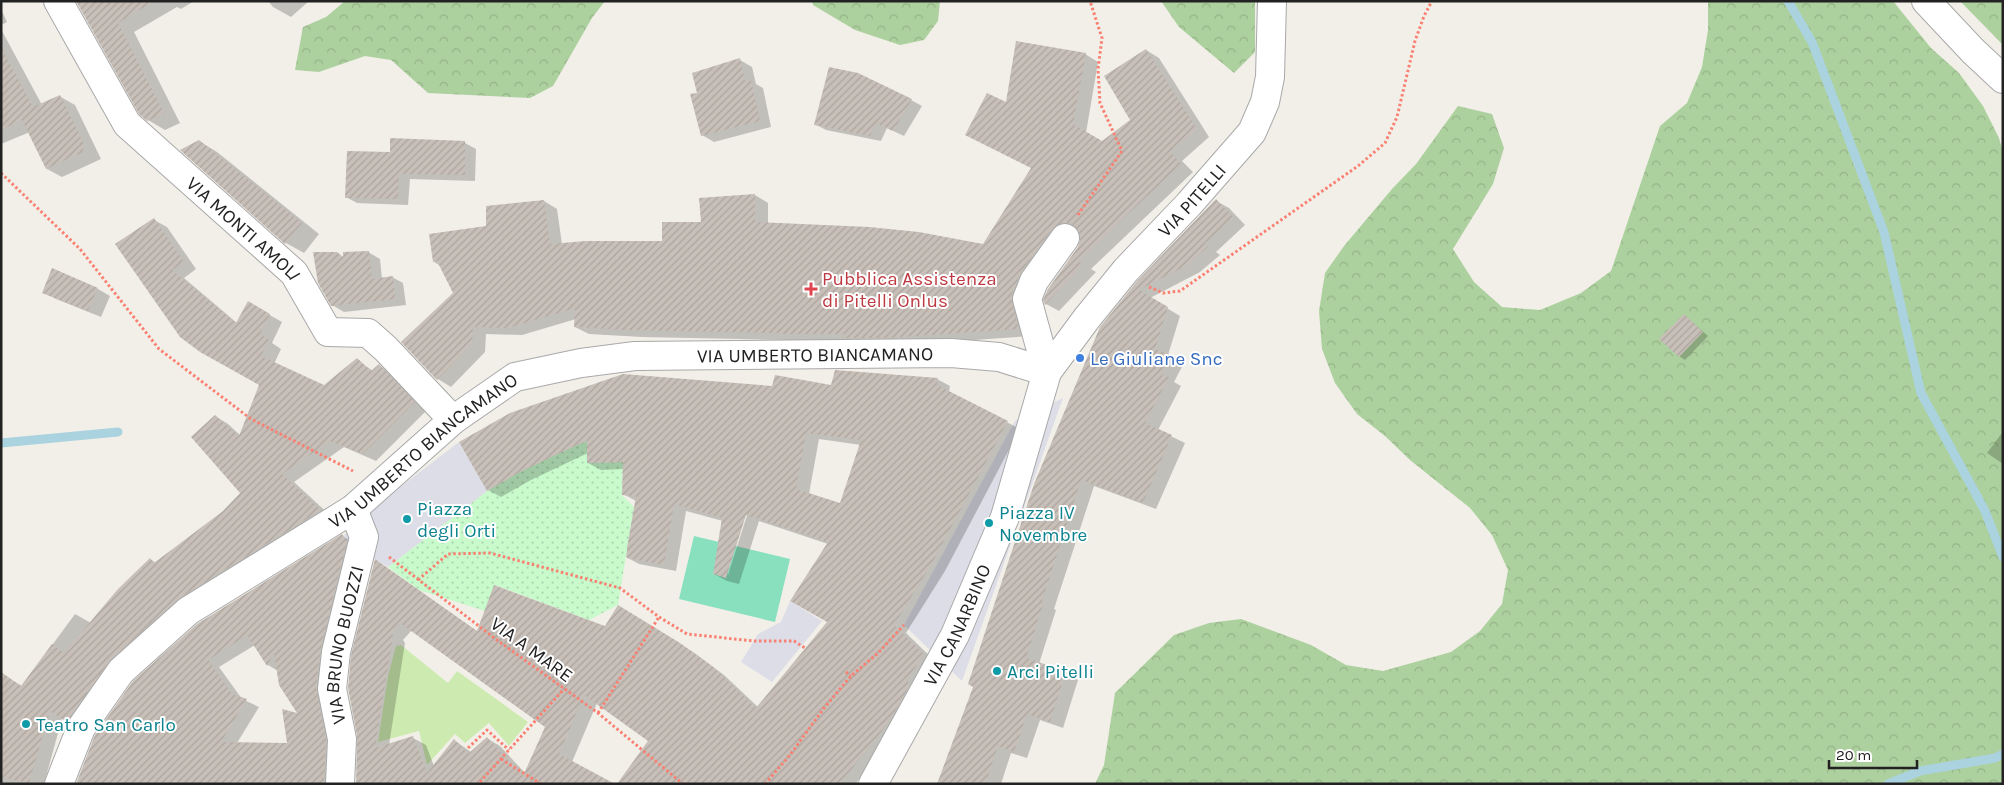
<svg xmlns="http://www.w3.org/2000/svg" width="2004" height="785" font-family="Karla,sans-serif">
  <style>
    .grass { fill: #cdebb0 }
    .forest { fill: url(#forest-crowns) }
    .park { fill: url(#park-dots) }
    .pitch { fill: #88e0be }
    .plaza { fill: #dddde8 }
    .shadow { fill: #0003; fill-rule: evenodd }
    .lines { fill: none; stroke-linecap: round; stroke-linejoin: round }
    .stream { stroke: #aad3df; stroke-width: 9 }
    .building { fill: url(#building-hatch); fill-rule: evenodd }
    .minor-casing { stroke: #a9a9a9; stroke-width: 30 }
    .path { stroke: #fa8072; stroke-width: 3; stroke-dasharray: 2.5 2.5; stroke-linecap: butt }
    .minor { stroke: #fff; stroke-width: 28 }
    .health-dot { fill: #e0444e; stroke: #fff; stroke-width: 2 }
    .shop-dot { fill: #3f7fe0; stroke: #fff; stroke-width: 2 }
    .culture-dot { fill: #0f9aa8; stroke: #fff; stroke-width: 2 }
    .labels { text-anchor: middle; stroke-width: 4; stroke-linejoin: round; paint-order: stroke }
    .street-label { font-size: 19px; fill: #222; stroke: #fff }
    .health-label { font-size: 19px; fill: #be3a42; stroke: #fff; text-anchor: start }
    .shop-label { font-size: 19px; fill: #366cbe; stroke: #fff; text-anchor: start }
    .culture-label { font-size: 19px; fill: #0d838f; stroke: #fff; text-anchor: start }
  </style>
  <defs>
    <pattern id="forest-crowns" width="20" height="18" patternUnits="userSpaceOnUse" patternTransform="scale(1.25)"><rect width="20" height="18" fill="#add19e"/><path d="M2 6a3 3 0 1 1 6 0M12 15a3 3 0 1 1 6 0" fill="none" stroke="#95b388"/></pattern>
    <pattern id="park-dots" width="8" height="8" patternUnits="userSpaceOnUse" patternTransform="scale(1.25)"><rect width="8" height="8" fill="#c8facc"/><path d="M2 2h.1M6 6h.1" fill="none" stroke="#acd6af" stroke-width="1.8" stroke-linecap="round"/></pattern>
    <pattern id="building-hatch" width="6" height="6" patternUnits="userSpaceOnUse" patternTransform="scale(1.25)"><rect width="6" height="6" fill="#c7bfb8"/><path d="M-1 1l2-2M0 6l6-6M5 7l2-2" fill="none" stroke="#aba49e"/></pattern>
  </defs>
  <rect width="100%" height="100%" fill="#f2efe9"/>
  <path class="grass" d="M 401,645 L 448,683 L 457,671 L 528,722 L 509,746 L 489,723 L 465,743 L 455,734 L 427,765 L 419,731 L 378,742 L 388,676 L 396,646 Z"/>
  <g class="forest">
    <path d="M 345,1 L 605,1 L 592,18 L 553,86 L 530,98 L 428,93 L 391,60 L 365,56 L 319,72 L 295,70 L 303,27 L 326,17 Z"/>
    <path d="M 812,1 L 940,1 L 938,21 L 924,40 L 900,45 L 855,30 L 813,5 Z"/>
    <path d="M 1161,1 L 1255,1 L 1255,52 L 1234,73 L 1179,27 Z"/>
    <path d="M 1708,1 L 1893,1 L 1931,48 L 1959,73 L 1983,106 L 1999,138 L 2003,152 L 2003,784 L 1095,784 L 1104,765 L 1115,693 L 1174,635 L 1209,623 L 1241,619 L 1311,645 L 1346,665 L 1383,671 L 1451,652 L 1480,631 L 1502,604 L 1508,570 L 1492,535 L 1470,508 L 1410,460 L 1385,436 L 1357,414 L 1335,383 L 1322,349 L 1319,311 L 1325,273 L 1344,246 L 1392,189 L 1416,164 L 1458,106 L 1492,114 L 1504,148 L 1493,184 L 1453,249 L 1474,282 L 1502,307 L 1540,310 L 1581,293 L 1611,271 L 1660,126 L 1687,103 L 1702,67 L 1708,30 Z"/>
    <path d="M 1960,1 L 2003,1 L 2003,45 Z"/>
  </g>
  <path class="park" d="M 587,441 L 587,463 L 623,462 L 622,495 L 634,507 L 618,605 L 589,620 L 495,585 L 485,611 L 419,590 L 388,567 L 487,491 L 530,466 Z"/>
  <path class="pitch" d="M 694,536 L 790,559 L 775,622 L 679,599 Z"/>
  <g class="plaza">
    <path d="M 1063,398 L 962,681 L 904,625 L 1015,421 Z"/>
    <path d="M 459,442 L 487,491 L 388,567 L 363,552 L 357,554 L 343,536 L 382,501 Z"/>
    <path d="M 790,601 L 822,621 L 772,682 L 741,662 L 758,634 L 781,622 Z"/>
  </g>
  <g class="shadow">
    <path d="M 77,1 L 194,1 L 181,9 L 177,7 L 134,32 L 180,123 L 165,130 L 148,120 Z"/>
    <path d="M 268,1 L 309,1 L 291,17 L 273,7 Z"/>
    <path d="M 1,9 L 7,22 L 1,25 Z"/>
    <path d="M 1,29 L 42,105 L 59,96 L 75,105 L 101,159 L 62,177 L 47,169 L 30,132 L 1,144 Z"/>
    <path d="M 1146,50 L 1159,58 L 1209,137 L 1182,161 L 1193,172 L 1091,269 L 1096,272 L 1059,311 L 1046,304 L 1082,240 L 1079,230 L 1073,231 L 1034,280 L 1031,336 L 901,345 L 792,341 L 789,340 L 642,337 L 589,334 L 575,327 L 576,319 L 522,335 L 486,334 L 485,352 L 451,387 L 438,379 L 403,342 L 455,294 L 441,266 L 434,262 L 487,227 L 544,201 L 557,209 L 562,244 L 663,242 L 702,223 L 701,200 L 755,195 L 768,203 L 768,224 L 984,245 L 1032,169 L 1007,104 L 1085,54 L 1098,62 L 1086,133 L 1102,143 L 1131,120 Z"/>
    <path d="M 740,60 L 752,67 L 756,84 L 763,88 L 771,127 L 714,142 L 702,135 L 698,94 Z"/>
    <path d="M 911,100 L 922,106 L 904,136 L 887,128 L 881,141 L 826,130 L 815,124 Z"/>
    <path d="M 199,141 L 217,152 L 319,234 L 304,253 L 286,243 L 182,151 Z"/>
    <path d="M 465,143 L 476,149 L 475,181 L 410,179 L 408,205 L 357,203 L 346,197 L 391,154 Z"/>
    <path d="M 1216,201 L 1229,208 L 1245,225 L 1216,252 L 1220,255 L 1200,272 L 1150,298 L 1180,316 L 1168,355 L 1184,363 L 1174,382 L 1181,386 L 1158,430 L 1185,443 L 1156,509 L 1094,486 L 1054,609 L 1056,610 L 1039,664 L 1066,672 L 1078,680 L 1063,728 L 1040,720 L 1027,758 L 1011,753 L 1001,784 L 939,784 L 1101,328 Z"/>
    <path d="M 154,220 L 167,227 L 196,269 L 184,278 L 237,323 L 249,303 L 282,322 L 272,343 L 281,349 L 274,364 L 324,386 L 357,360 L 373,371 L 379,366 L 392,373 L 427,410 L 376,461 L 344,447 L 294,482 L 333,518 L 191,606 L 80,728 L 68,721 L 66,704 L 44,784 L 1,784 L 1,684 L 6,677 L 22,686 L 75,614 L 91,623 L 150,559 L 156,563 L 224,512 L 242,493 L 215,416 L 228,424 L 240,435 L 261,384 L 181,336 Z"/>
    <path d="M 368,252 L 380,259 L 382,279 L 392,277 L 403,283 L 406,305 L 344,312 L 332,305 L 336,253 L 345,258 Z"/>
    <path d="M 98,289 L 110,296 L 101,317 L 56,299 L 44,292 Z"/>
    <path d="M 1684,315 L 1708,336 L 1685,360 L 1679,356 Z"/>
    <path d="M 836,371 L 937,379 L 950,386 L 949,392 L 1020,429 L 945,571 L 906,633 L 936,662 L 867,774 L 863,772 L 856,784 L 619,784 L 650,741 L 597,703 L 572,762 L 612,784 L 357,784 L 376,561 L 478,632 L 606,628 L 631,614 L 693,652 L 724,675 L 758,707 L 828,622 L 828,544 L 759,521 L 739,584 L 727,581 L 714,574 L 723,521 L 686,511 L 676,571 L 639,564 L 626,557 L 636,501 L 623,494 L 624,469 L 601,470 L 588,463 L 588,453 L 531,480 L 501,497 L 488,490 L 460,442 L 773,387 L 832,386 ZM 819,439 L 861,445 L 841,504 L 809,494 ZM 747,509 L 749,509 L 728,575 L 728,568 ZM 412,630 L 546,727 L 525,773 L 500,746 L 488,739 L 471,752 L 454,740 L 434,766 L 426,745 L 413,738 L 389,745 L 405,643 L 403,640 Z"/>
    <path d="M 2002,433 L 2003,434 L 2003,464 L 1987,453 Z"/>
    <path d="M 342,536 L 355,543 L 333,656 L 337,784 L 78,784 L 96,736 ZM 255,645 L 268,665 L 278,671 L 300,715 L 288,744 L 237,743 L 259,707 L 242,699 L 219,667 Z"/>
  </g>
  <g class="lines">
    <g class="stream">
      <path d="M 1788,1 L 1812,42 L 1884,232 L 1921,393 L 1985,511 L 2003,557"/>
      <path d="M 1,443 L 118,432"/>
      <path d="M 1888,784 L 1920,771 L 1995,758 L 2003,754"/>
    </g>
  </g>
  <g class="building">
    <path d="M 76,1 L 154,1 L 118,23 L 164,113 L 147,121 L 139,114 Z"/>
    <path d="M 1016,41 L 1086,53 L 1073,124 L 1102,141 L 1130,120 L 1104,76 L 1146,49 L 1197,129 L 1170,152 L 1181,164 L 1077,262 L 1084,263 L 1045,305 L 1043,300 L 1048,289 L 1078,247 L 1080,240 L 1079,232 L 1074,225 L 1067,223 L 1059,224 L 1052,229 L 1021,272 L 1012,293 L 1012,303 L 1019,329 L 887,338 L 844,338 L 845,334 L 778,334 L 778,333 L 628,330 L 574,327 L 575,308 L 508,328 L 473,327 L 472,344 L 437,380 L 401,342 L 453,293 L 437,261 L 433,262 L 429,234 L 486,226 L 486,206 L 544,200 L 550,244 L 586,241 L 662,241 L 662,222 L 701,222 L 699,198 L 755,194 L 755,222 L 869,227 L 919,232 L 983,244 L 1031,168 L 965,135 L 987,93 L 1006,102 Z"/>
    <path d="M 1,47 L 33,107 L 60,95 L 83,142 L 83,152 L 46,169 L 22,120 L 1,130 Z"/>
    <path d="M 740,58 L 745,81 L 751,80 L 760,121 L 701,136 L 690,94 L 697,93 L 692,73 Z"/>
    <path d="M 829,67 L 858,73 L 912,99 L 893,131 L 876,123 L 870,136 L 814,125 Z"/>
    <path d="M 390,138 L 465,141 L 465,175 L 399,174 L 398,199 L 345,198 L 347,151 L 390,152 Z"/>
    <path d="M 199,140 L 302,223 L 285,244 L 180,150 Z"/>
    <path d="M 1216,199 L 1233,217 L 1204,244 L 1208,247 L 1187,265 L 1139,290 L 1168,307 L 1155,349 L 1172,355 L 1161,375 L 1169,377 L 1145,423 L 1172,435 L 1143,503 L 1081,480 L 1042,601 L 1044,601 L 1026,658 L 1066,671 L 1050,722 L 1027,714 L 1014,752 L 998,746 L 985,784 L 937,784 L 973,687 L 968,684 L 1034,484 L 1100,327 L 1138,280 Z"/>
    <path d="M 154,218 L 184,262 L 172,270 L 236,323 L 248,301 L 270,314 L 260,334 L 269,340 L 261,356 L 324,385 L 357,358 L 371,371 L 379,364 L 415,402 L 363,454 L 330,441 L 282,474 L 321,510 L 178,599 L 110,660 L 67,722 L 50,711 L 29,783 L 1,777 L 1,672 L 21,686 L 52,644 L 64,653 L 118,589 L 150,558 L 154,563 L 223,511 L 240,493 L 191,437 L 215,415 L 239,436 L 259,385 L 200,352 L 180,337 L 115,244 Z"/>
    <path d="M 369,251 L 372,279 L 393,276 L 395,299 L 331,306 L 318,283 L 313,252 L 337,252 L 343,257 L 343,252 Z"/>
    <path d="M 52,268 L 98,288 L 88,311 L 42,293 Z"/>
    <path d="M 1684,314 L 1703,332 L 1679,357 L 1659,339 Z"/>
    <path d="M 835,370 L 938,378 L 937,385 L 1008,421 L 932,563 L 894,625 L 924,654 L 907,680 L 910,684 L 891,719 L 840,784 L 617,784 L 648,741 L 584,695 L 559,754 L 615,784 L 356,784 L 357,736 L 348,688 L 351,655 L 375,559 L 477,631 L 494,585 L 605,626 L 618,605 L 680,643 L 712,666 L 756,708 L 827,622 L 790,601 L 828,542 L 746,515 L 726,578 L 713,574 L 722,518 L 674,504 L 664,565 L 627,558 L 627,548 L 636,496 L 622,495 L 623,462 L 587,463 L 587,440 L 518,473 L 487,491 L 459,442 L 510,413 L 623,374 L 772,386 L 775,375 L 831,385 ZM 806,433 L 861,440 L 840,503 L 796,489 ZM 400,623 L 545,727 L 523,776 L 487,737 L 468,754 L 454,739 L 427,773 L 413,736 L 375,748 L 393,635 L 391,633 Z"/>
    <path d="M 342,534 L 347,541 L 321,648 L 316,687 L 326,740 L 324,784 L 76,784 L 95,735 L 133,681 L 197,624 ZM 247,635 L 267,666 L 274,653 L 279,685 L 297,713 L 282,709 L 287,743 L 221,742 L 247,699 L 232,694 L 208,660 Z"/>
  </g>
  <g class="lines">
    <g class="minor-casing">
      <g id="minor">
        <path id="s1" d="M 58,1 L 127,124 L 294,273 L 328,332 L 368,333 L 386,349 L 453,420"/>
        <path d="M 1926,1 L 1973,51 L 2003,79"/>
        <path d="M 1047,372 L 1027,299 L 1034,281 L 1065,238"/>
        <path id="s2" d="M 59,784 L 81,728 L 121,671 L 188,611 L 353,509 L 453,420 L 515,377 L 581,363 L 635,356 L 951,353 L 999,357 L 1047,372"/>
        <path id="s3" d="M 340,784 L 342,739 L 332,689 L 336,652 L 364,537 L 353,509"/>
        <path id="s4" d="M 873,784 L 955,635 L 1005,517 L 1047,372 L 1087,318 L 1126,270 L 1189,204 L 1252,132 L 1265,102 L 1270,77 L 1272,1"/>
      </g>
    </g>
    <g class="path">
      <path d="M 1,173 L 80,249 L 159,349 L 251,419 L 353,471"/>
      <path d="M 1078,215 L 1122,151 L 1100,103 L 1098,69 L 1102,38 L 1090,1"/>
      <path d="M 1149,287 L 1163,293 L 1180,291 L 1358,166 L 1385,143 L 1397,117 L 1415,41 L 1424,16 L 1432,1"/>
      <path d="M 389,557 L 497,640 L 598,713 L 683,784"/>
      <path d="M 418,580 L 448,554 L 490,553 L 620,588 L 659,617 L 687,634 L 754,641 L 794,641 L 805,648"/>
      <path d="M 846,672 L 851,676"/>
      <path d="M 598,713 L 659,617"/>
      <path d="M 468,748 L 487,730 L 509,750"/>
      <path d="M 501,759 L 541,784"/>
      <path d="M 480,782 L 564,689"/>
      <path d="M 765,784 L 790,755 L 824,708 L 851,676 L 878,653 L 904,625"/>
    </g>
    <use href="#minor" class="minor"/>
  </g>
  <path class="health-dot" d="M808.5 281.5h5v5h5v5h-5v5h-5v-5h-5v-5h5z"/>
  <circle class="shop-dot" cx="1080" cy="358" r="5"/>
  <g class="culture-dot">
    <circle cx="407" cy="519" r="5"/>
    <circle cx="989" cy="523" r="5"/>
    <circle cx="997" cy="671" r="5"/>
    <circle cx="26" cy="724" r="5"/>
  </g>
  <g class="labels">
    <g class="street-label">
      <text dy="7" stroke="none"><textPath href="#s4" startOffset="674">VIA PITELLI</textPath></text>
      <text dy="7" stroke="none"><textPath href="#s1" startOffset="298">VIA MONTI AMOLI</textPath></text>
      <text dy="7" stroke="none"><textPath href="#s2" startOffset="925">VIA UMBERTO BIANCAMANO</textPath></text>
      <text dy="7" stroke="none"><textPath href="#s2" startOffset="505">VIA UMBERTO BIANCAMANO</textPath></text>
      <text dy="7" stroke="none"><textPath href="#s4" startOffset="180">VIA CANARBINO</textPath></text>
      <text dy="7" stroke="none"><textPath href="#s3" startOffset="141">VIA BRUNO BUOZZI</textPath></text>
      <text transform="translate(532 649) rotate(36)" y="7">VIA A MARE</text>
    </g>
    <g class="health-label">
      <text x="822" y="285">Pubblica Assistenza<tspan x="822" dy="22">di Pitelli Onlus</tspan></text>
    </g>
    <g class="shop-label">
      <text x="1090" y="365">Le Giuliane Snc</text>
    </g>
    <g class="culture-label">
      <text x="417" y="515">Piazza<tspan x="417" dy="22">degli Orti</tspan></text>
      <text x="999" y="519">Piazza IV<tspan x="999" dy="22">Novembre</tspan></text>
      <text x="1007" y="678">Arci Pitelli</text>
      <text x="36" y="731">Teatro San Carlo</text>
    </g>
  </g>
  <rect width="2004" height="785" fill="none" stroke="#222222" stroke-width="5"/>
  <path d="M1829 760v8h88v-8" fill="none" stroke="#222222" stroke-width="2.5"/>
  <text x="1836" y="760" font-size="15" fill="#222222" stroke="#ffffff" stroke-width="4" paint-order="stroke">20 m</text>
</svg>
